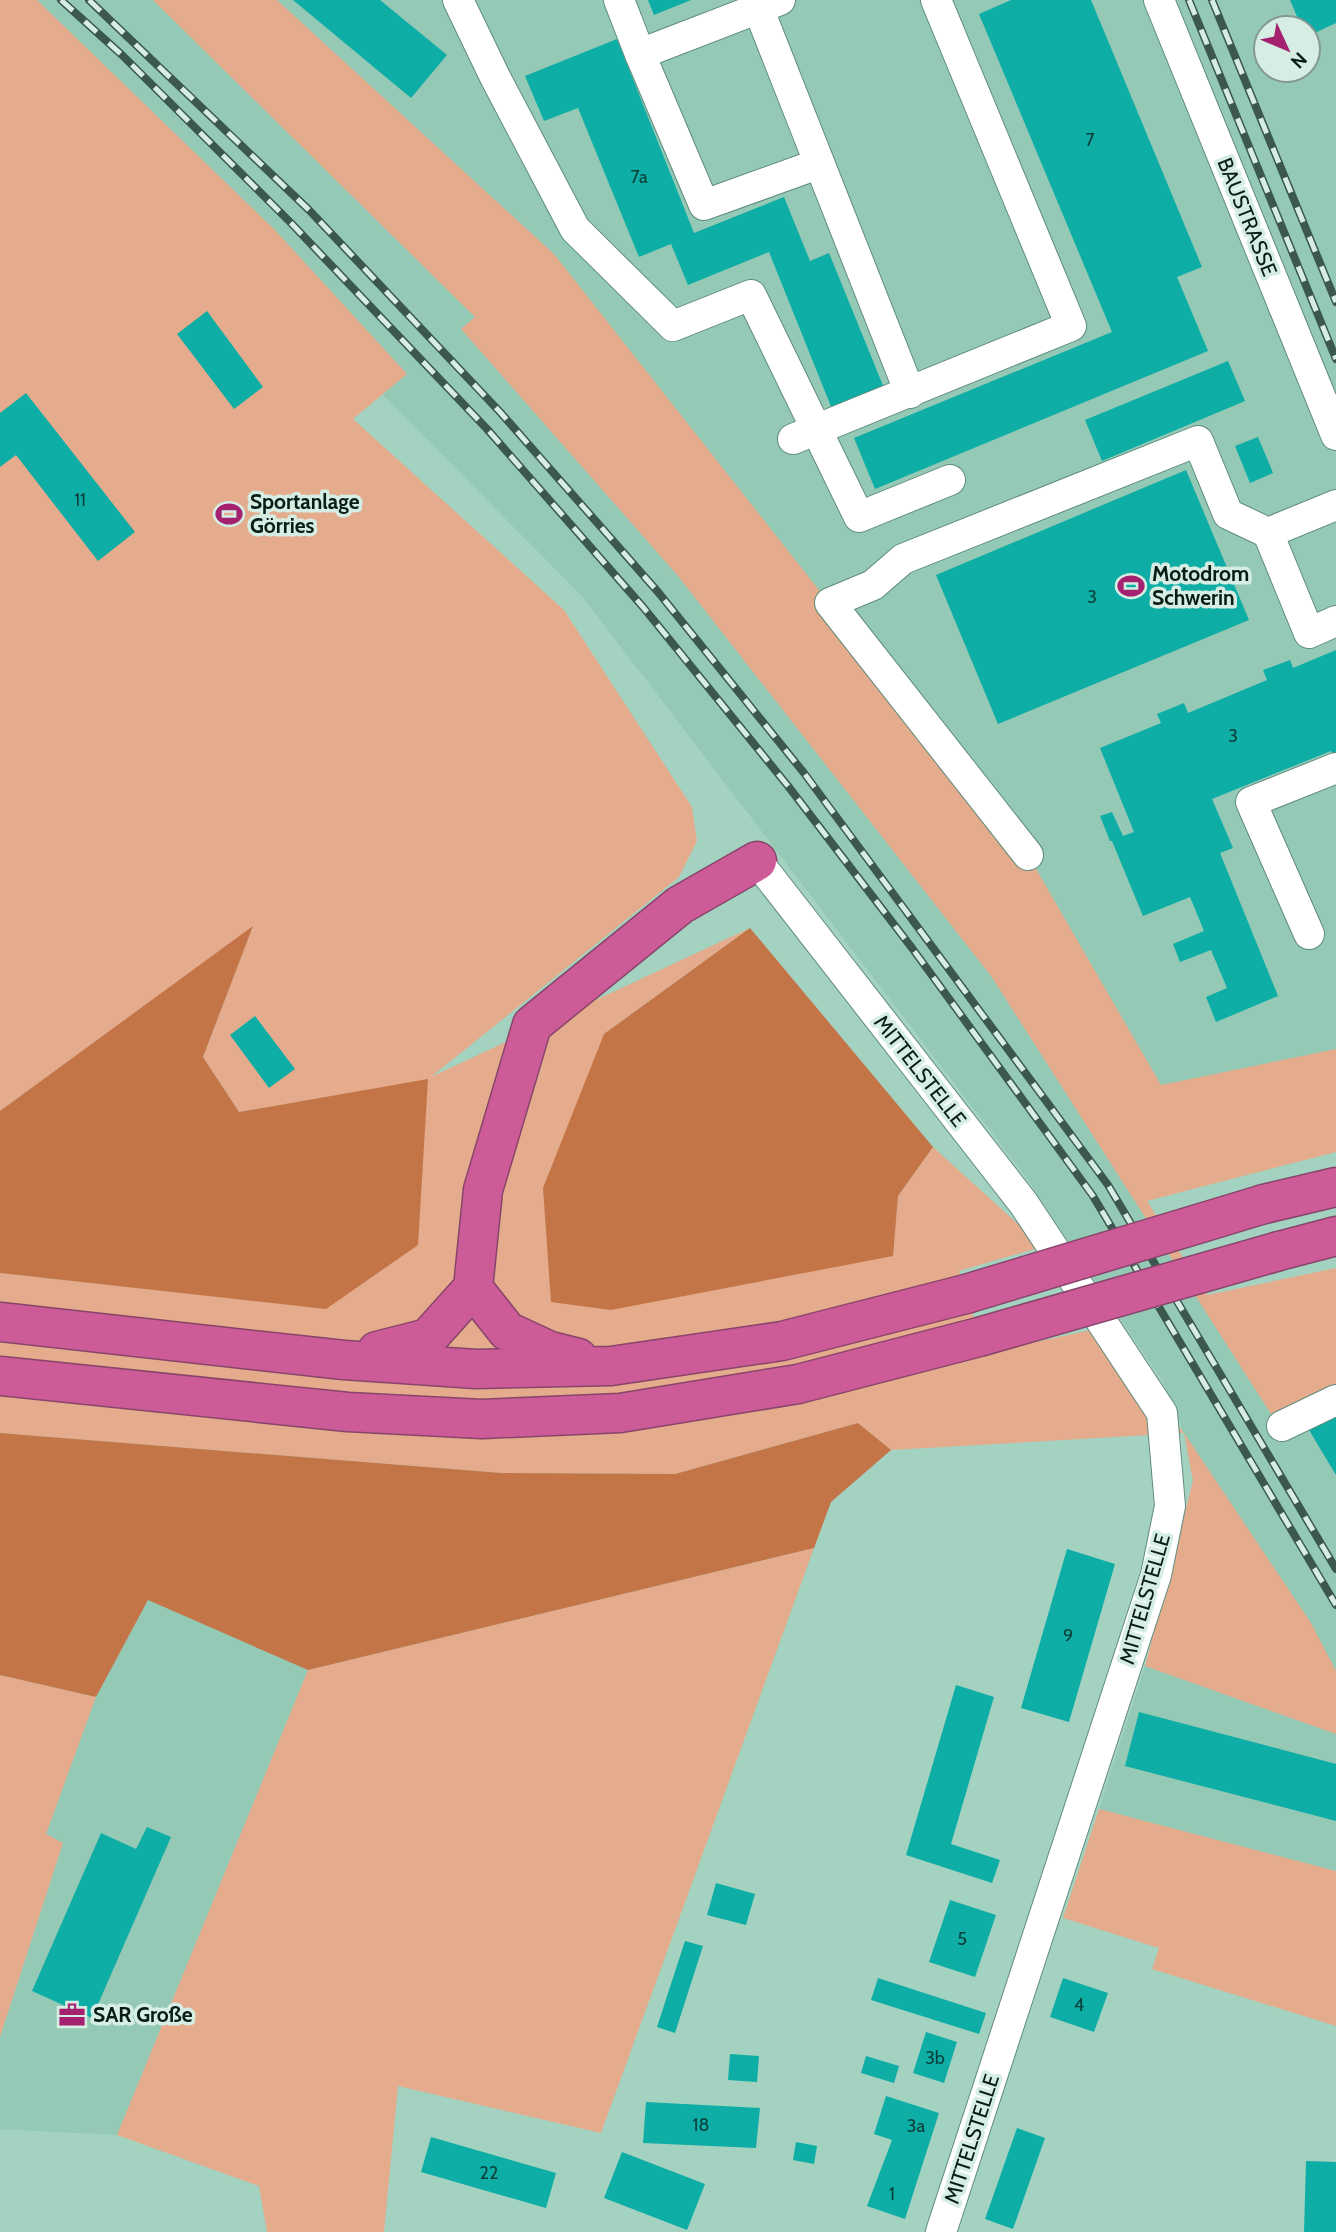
<svg xmlns="http://www.w3.org/2000/svg" width="1336" height="2232" font-family="Cabin,sans-serif">
  <style>
    .built { fill: #93c9b5; fill-rule: evenodd }
    .green { fill: #e4ab8c }
    .forest { fill: #c37548 }
    .building { fill: #0eada5 }
    .lines { fill: none; stroke-linecap: round; stroke-linejoin: round }
    .minor-casing { stroke: #608c7c; stroke-width: 32 }
    .highway-casing { stroke: #88456a; stroke-width: 41 }
    .minor { stroke: #fff; stroke-width: 30 }
    .highway { stroke: #cc5b97; stroke-width: 38 }
    .rail-casing { stroke: #3c574d; stroke-width: 8 }
    .rail { stroke: #d6ede4; stroke-width: 5; stroke-dasharray: 16; stroke-linecap: butt }
    .highway-bridge-casing { stroke: #88456a; stroke-width: 41; stroke-linecap: butt }
    .highway-bridge { stroke: #cc5b97; stroke-width: 38 }
    .labels { text-anchor: middle; stroke-width: 7; stroke-linejoin: round; paint-order: stroke }
    .number-label { font-size: 18px; fill: #0b403a }
    .street-label { font-size: 21px; fill: #0a1c16; stroke: #d6ede4 }
    .poi-label { font-size: 21px; font-weight: bold; fill: #0a1c16; stroke: #d6ede4; text-anchor: start }
  </style>
  <rect width="100%" height="100%" fill="#a4d2c1"/>
  <g class="built">
    <path d="M 37,0 L 153,0 L 475,317 L 461,329 L 678,576 L 991,976 L 1278,1424 L 1336,1390 L 1336,1688 L 1184,1433 L 1163,1382 L 1025,1176 L 582,596 L 383,395 L 407,373 Z"/>
    <path d="M 277,0 L 1336,0 L 1336,1049 L 1161,1086 L 1028,855 ZM 1266,28 L 1308,28 L 1308,70 L 1266,70 Z"/>
    <path d="M 148,1600 L 308,1670 L 117,2135 L 0,2129 L 0,2037 L 63,1844 L 46,1834 L 96,1697 Z"/>
    <path d="M 1145,1666 L 1336,1734 L 1336,1871 L 1099,1809 Z"/>
  </g>
  <g class="green">
    <path d="M 0,0 L 37,0 L 275,230 L 407,374 L 353,419 L 564,610 L 692,807 L 697,841 L 679,877 L 431,1077 L 750,928 L 604,1034 L 892,1256 L 898,1196 L 933,1147 L 1019,1225 L 1038,1248 L 959,1271 L 985,1353 L 1101,1328 L 1184,1433 L 1311,1623 L 1336,1671 L 1336,1734 L 1145,1666 L 1193,1481 L 1184,1433 L 891,1450 L 858,1423 L 675,1474 L 501,1473 L 0,1433 L 0,1273 L 326,1308 L 428,1080 L 239,1112 L 203,1057 L 252,928 L 0,1111 Z"/>
    <path d="M 153,0 L 277,0 L 554,254 L 1028,855 L 1161,1085 L 1336,1049 L 1336,1152 L 1147,1201 L 1207,1295 L 1336,1268 L 1336,1390 L 1278,1425 L 991,976 L 678,576 L 461,329 L 475,317 Z"/>
    <path d="M 814,1548 L 601,2133 L 398,2086 L 384,2232 L 267,2232 L 259,2186 L 117,2135 L 308,1670 Z"/>
    <path d="M 0,1675 L 96,1697 L 46,1834 L 63,1843 L 0,2037 Z"/>
    <path d="M 1099,1809 L 1336,1871 L 1336,2026 L 1152,1969 L 1159,1948 L 1063,1918 Z"/>
  </g>
  <g class="forest">
    <path d="M 253,926 L 203,1057 L 239,1112 L 428,1079 L 418,1245 L 326,1309 L 0,1273 L 0,1111 Z"/>
    <path d="M 750,928 L 933,1147 L 898,1196 L 893,1256 L 611,1310 L 551,1302 L 543,1188 L 604,1034 Z"/>
    <path d="M 858,1423 L 891,1450 L 831,1502 L 814,1548 L 308,1670 L 148,1600 L 96,1697 L 0,1675 L 0,1433 L 501,1473 L 675,1474 Z"/>
  </g>
  <g class="building">
    <path d="M 293,0 L 380,0 L 447,55 L 411,98 Z"/>
    <path d="M 648,0 L 691,0 L 654,15 Z"/>
    <path d="M 1011,0 L 1091,0 L 1202,267 L 1177,277 L 1208,351 L 875,489 L 854,438 L 1112,332 L 979,14 Z"/>
    <path d="M 1290,0 L 1336,0 L 1336,23 L 1308,36 L 1308,28 L 1302,28 Z"/>
    <path d="M 617,39 L 694,233 L 784,197 L 810,261 L 829,253 L 884,388 L 832,409 L 769,252 L 688,285 L 671,244 L 639,257 L 578,108 L 544,121 L 525,76 Z"/>
    <path d="M 207,311 L 263,387 L 234,409 L 177,334 Z"/>
    <path d="M 1228,361 L 1245,401 L 1102,461 L 1085,420 Z"/>
    <path d="M 26,393 L 135,532 L 98,561 L 16,455 L 0,467 L 0,413 Z"/>
    <path d="M 1258,437 L 1273,473 L 1250,483 L 1235,446 Z"/>
    <path d="M 1186,470 L 1249,620 L 998,724 L 936,575 Z"/>
    <path d="M 1336,650 L 1336,762 L 1331,751 L 1212,799 L 1233,848 L 1220,853 L 1278,996 L 1216,1022 L 1206,997 L 1227,988 L 1211,950 L 1180,962 L 1173,944 L 1204,931 L 1190,897 L 1143,916 L 1112,841 L 1110,841 L 1100,816 L 1112,812 L 1123,836 L 1134,832 L 1100,748 L 1161,723 L 1157,714 L 1184,703 L 1188,713 L 1267,680 L 1263,670 L 1290,660 L 1293,668 Z"/>
    <path d="M 255,1016 L 295,1069 L 269,1088 L 230,1035 Z"/>
    <path d="M 1336,1414 L 1336,1475 L 1309,1430 Z"/>
    <path d="M 1067,1549 L 1115,1564 L 1069,1722 L 1021,1708 Z"/>
    <path d="M 956,1685 L 994,1697 L 951,1844 L 1000,1860 L 992,1883 L 906,1855 Z"/>
    <path d="M 1139,1712 L 1336,1764 L 1336,1821 L 1125,1766 Z"/>
    <path d="M 147,1827 L 171,1837 L 92,2018 L 32,1991 L 101,1833 L 136,1849 Z"/>
    <path d="M 716,1883 L 755,1894 L 746,1925 L 707,1915 Z"/>
    <path d="M 950,1900 L 996,1915 L 975,1977 L 929,1962 Z"/>
    <path d="M 685,1941 L 703,1946 L 675,2033 L 657,2027 Z"/>
    <path d="M 878,1978 L 986,2013 L 979,2034 L 871,2000 Z"/>
    <path d="M 1063,1978 L 1108,1993 L 1094,2032 L 1050,2017 Z"/>
    <path d="M 926,2032 L 957,2042 L 944,2083 L 913,2073 Z"/>
    <path d="M 730,2054 L 759,2056 L 757,2082 L 728,2080 Z"/>
    <path d="M 866,2056 L 899,2066 L 894,2083 L 861,2073 Z"/>
    <path d="M 886,2096 L 939,2113 L 905,2219 L 867,2206 L 892,2140 L 874,2134 Z"/>
    <path d="M 646,2102 L 760,2108 L 756,2148 L 643,2143 Z"/>
    <path d="M 1017,2128 L 1045,2138 L 1013,2229 L 985,2219 Z"/>
    <path d="M 431,2137 L 556,2173 L 546,2208 L 421,2172 Z"/>
    <path d="M 796,2142 L 817,2146 L 814,2164 L 793,2160 Z"/>
    <path d="M 622,2152 L 705,2184 L 687,2230 L 604,2198 Z"/>
    <path d="M 1306,2161 L 1336,2162 L 1336,2232 L 1304,2232 Z"/>
  </g>
  <g class="lines">
    <g class="minor-casing">
      <g id="minor">
        <path d="M 458,0 L 495,77 L 575,229 L 673,326 L 751,295 L 859,517 L 950,480"/>
        <path d="M 619,0 L 640,54"/>
        <path d="M 755,0 L 910,393"/>
        <path d="M 780,0 L 640,54 L 704,205 L 818,164"/>
        <path d="M 1159,0 L 1336,435"/>
        <path d="M 793,439 L 1071,326 L 936,0"/>
        <path d="M 1268,533 L 1309,633 L 1336,621"/>
        <path d="M 1028,855 L 830,603 L 873,585 L 903,559 L 1198,441 L 1228,514 L 1268,533 L 1336,505"/>
        <path d="M 757,861 L 1024,1204 L 1162,1413 L 1170,1506 L 1156,1575 L 941,2232"/>
        <path d="M 1309,934 L 1251,802 L 1336,768"/>
        <path d="M 1282,1426 L 1336,1400"/>
      </g>
    </g>
    <g class="highway-casing">
      <g id="highway">
        <path d="M 1264,1204 L 1336,1187"/>
        <path d="M 1279,1251 L 1336,1236"/>
        <path d="M 473,1288 L 507,1331 L 550,1351 L 578,1358"/>
        <path d="M 0,1322 L 344,1360 L 476,1369 L 611,1366 L 782,1341 L 966,1294"/>
        <path d="M 377,1351 L 428,1338 L 473,1288 L 483,1190 L 532,1025 L 680,905 L 757,861"/>
        <path d="M 0,1376 L 348,1412 L 482,1419 L 620,1413 L 798,1384 L 979,1337"/>
      </g>
    </g>
    <use href="#minor" class="minor"/>
    <use href="#highway" class="highway"/>
    <g class="rail-casing">
      <g id="rail">
        <path d="M 61,0 L 122,55 L 291,223 L 487,429 L 643,607 L 788,786 L 912,948 L 1093,1196 L 1336,1605"/>
        <path d="M 89,0 L 309,210 L 500,412 L 658,592 L 804,773 L 1108,1185 L 1336,1569"/>
        <path d="M 1189,0 L 1336,359"/>
        <path d="M 1212,0 L 1336,302"/>
      </g>
    </g>
    <use href="#rail" class="rail"/>
    <g class="highway-bridge-casing">
      <g id="highway-bridge">
        <path d="M 966,1294 L 1264,1204"/>
        <path d="M 979,1337 L 1279,1251"/>
      </g>
    </g>
    <use href="#highway-bridge" class="highway-bridge"/>
  </g>
  <defs>
    <g id="stadium-bare" transform="scale(2.1)"><path d="M0-5a6.5 5 0 1 0 0 10a6.5 5 0 1 0 0-10ZM-3.5-1.8h7v3.6h-7Z" fill="#a42170" stroke="#d6ede4" stroke-width="2.5" paint-order="stroke"/></g>
    <g id="office-bare" transform="scale(2.1)"><path d="M-6-3h4V-5.5h4V-3h4V5H-6ZM-1-4.5V-3h2v-1.5ZM-6 0V1H6V0Z" fill="#a42170" stroke="#d6ede4" stroke-width="2.5" paint-order="stroke"/></g>
  </defs>
  <g fill-rule="evenodd">
    <use href="#stadium-bare" x="229" y="514"/>
    <use href="#stadium-bare" x="1131" y="586"/>
    <use href="#office-bare" x="72" y="2015"/>
  </g>
  <g class="labels">
    <g class="number-label">
      <text x="1090" y="146">7</text>
      <text x="639" y="183">7a</text>
      <text x="80" y="506">11</text>
      <text x="1092" y="603">3</text>
      <text x="1233" y="742">3</text>
      <text x="1068" y="1642">9</text>
      <text x="962" y="1945">5</text>
      <text x="1079" y="2011">4</text>
      <text x="935" y="2064">3b</text>
      <text x="701" y="2131">18</text>
      <text x="916" y="2132">3a</text>
      <text x="489" y="2179">22</text>
      <text x="892" y="2200">1</text>
    </g>
    <g class="street-label">
      <text transform="translate(1247 217) rotate(68)" y="7">BAUSTRASSE</text>
      <text transform="translate(920 1071) rotate(52)" y="7">MITTELSTELLE</text>
      <text transform="translate(1145 1599) rotate(-74)" y="7">MITTELSTELLE</text>
      <text transform="translate(972 2139) rotate(-72)" y="7">MITTELSTELLE</text>
    </g>
    <g class="poi-label">
      <text x="250" y="509">Sportanlage<tspan x="250" dy="24">Görries</tspan></text>
      <text x="1152" y="581">Motodrom<tspan x="1152" dy="24">Schwerin</tspan></text>
      <text x="93" y="2022">SAR Große</text>
    </g>
  </g>
  <g transform="translate(1287 49) rotate(134)"><circle r="33" fill="#d6ede4" stroke="#849992" stroke-width="2"/>
  <path d="M0-5L12 26L0 18L-12 26Z" fill="#a42170"/>
  <text y="-10" font-size="19" font-weight="bold" text-anchor="middle" fill="#0a1c16">N</text>
  </g>
</svg>
